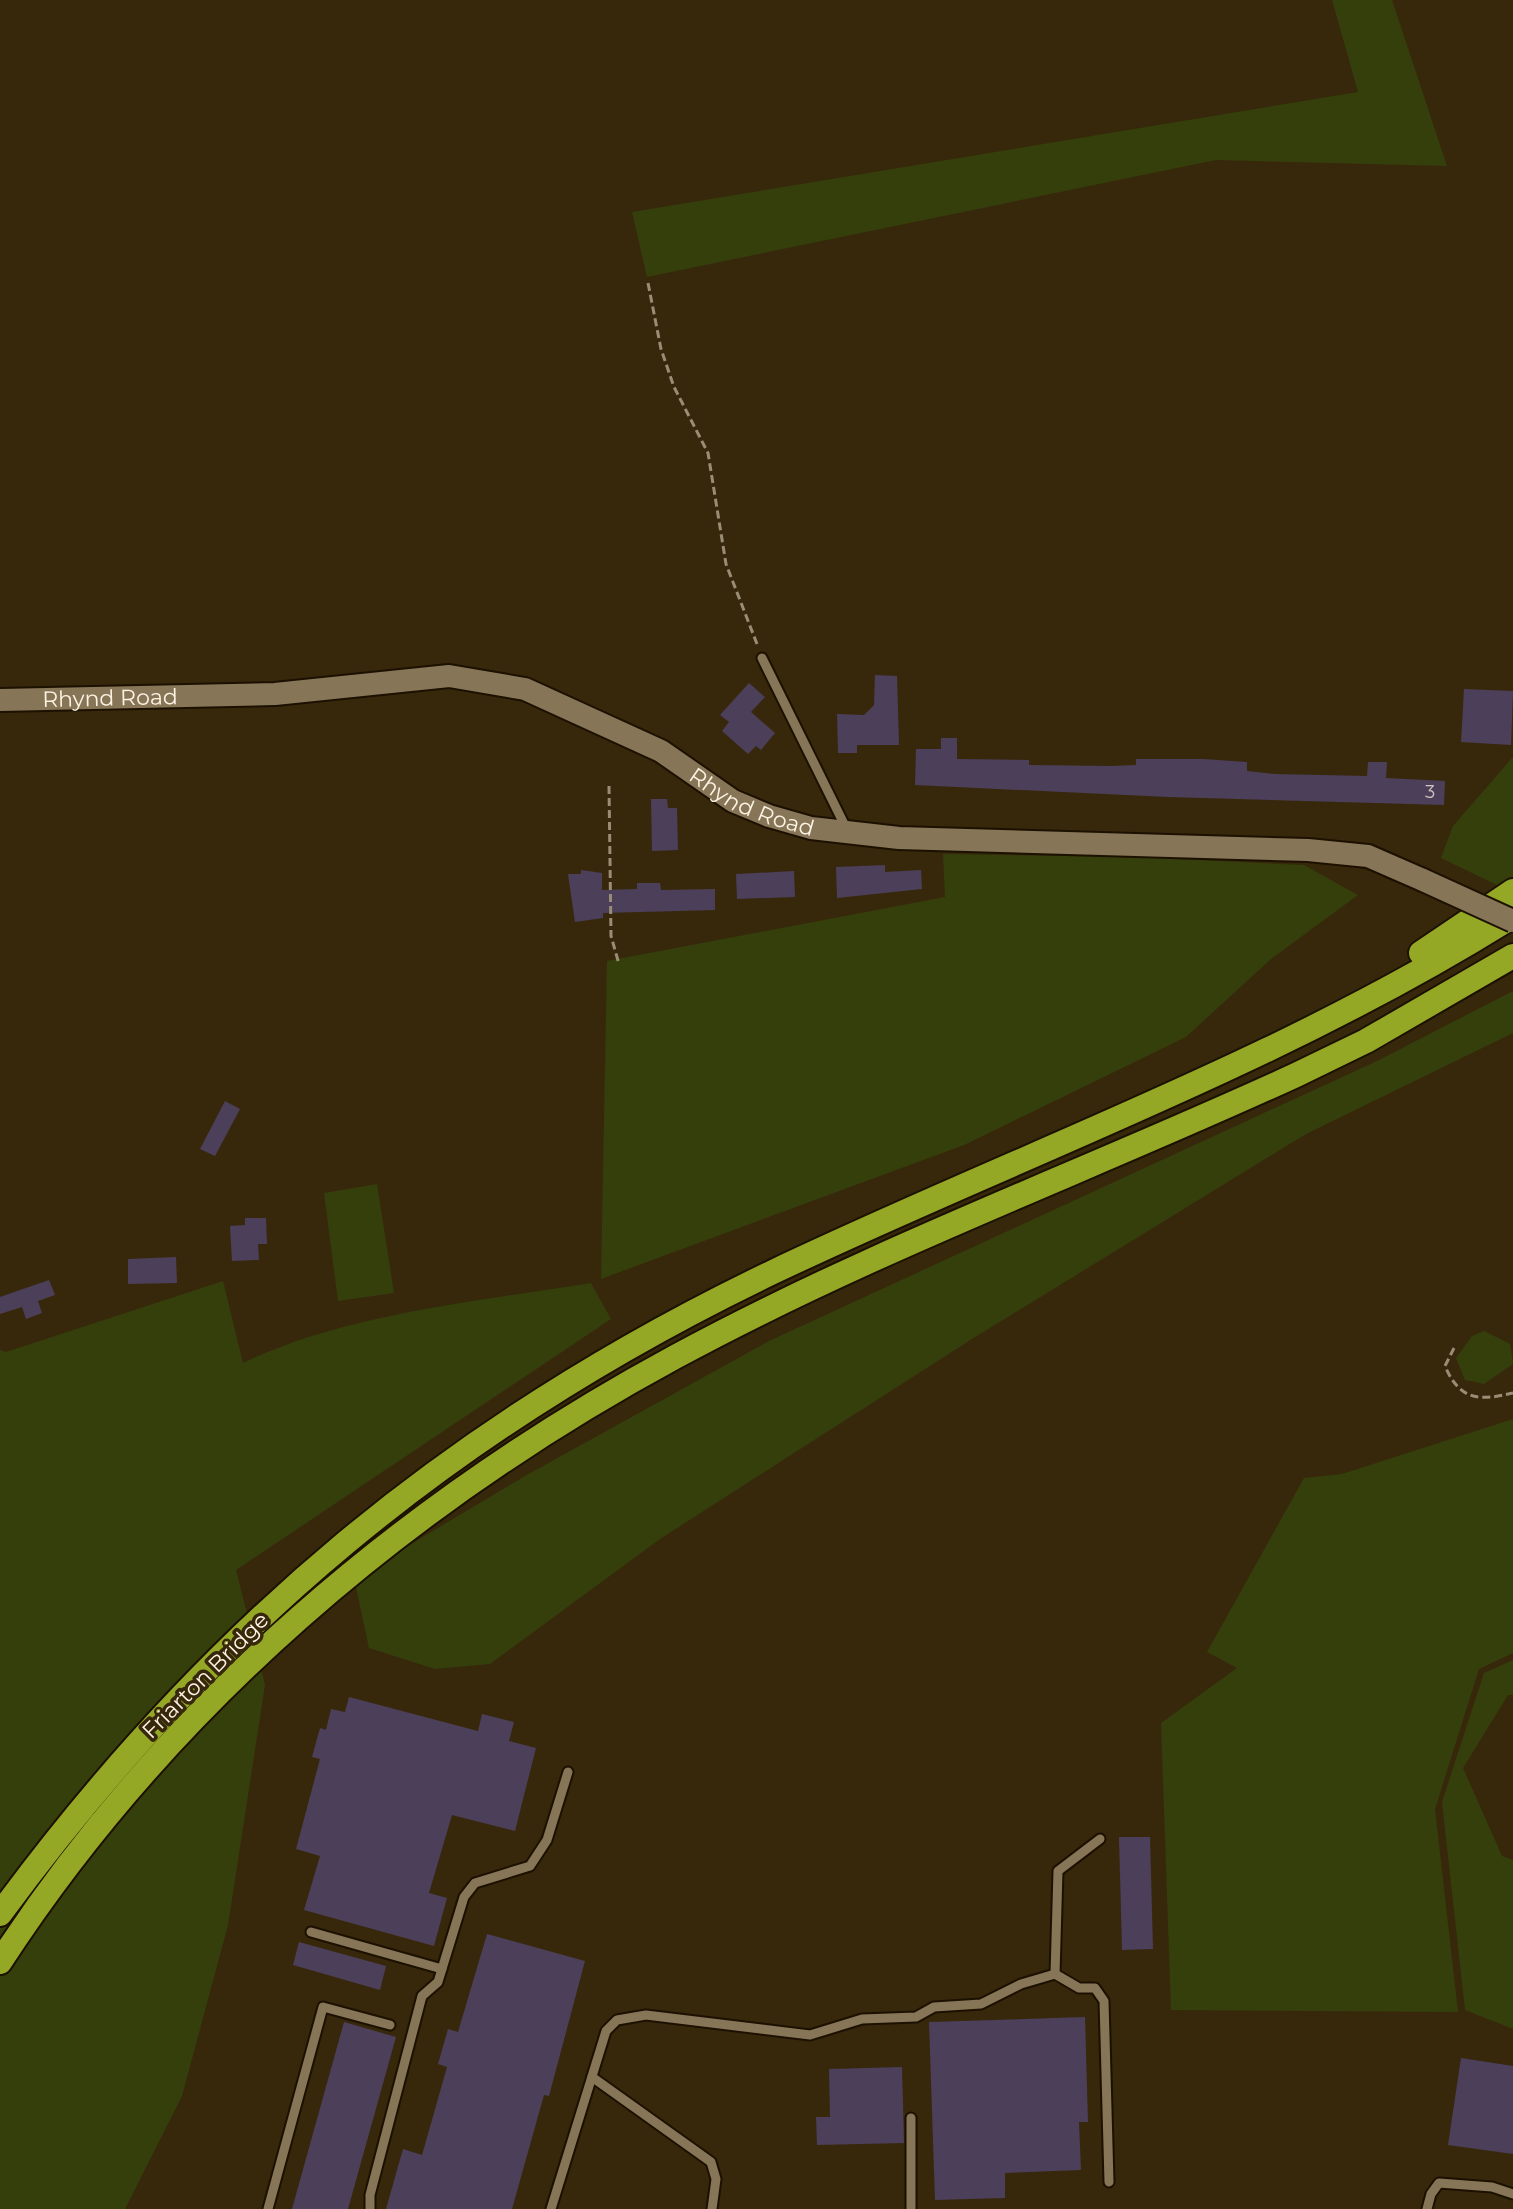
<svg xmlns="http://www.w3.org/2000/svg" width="1513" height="2209" font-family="Montserrat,sans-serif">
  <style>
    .green { fill: #353f0b }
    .building { fill: #4c3f5a }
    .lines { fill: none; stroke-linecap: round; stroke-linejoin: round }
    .service-casing { stroke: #1c1100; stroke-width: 13 }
    .tertiary-casing { stroke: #1c1100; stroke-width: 26 }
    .motorway-casing { stroke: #1c1100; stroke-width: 28 }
    .path { stroke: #998d76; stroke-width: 3; stroke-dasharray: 8 4; stroke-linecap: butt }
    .service { stroke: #867557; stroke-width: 9 }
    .tertiary { stroke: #867557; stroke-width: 22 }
    .motorway { stroke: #95a825; stroke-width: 24 }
    .tertiary-bridge-casing { stroke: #1c1100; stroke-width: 26; stroke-linecap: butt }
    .tertiary-bridge { stroke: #867557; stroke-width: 22 }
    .labels { text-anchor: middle; stroke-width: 7; stroke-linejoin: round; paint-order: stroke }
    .number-label { font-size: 18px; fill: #d1c6c1 }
    .street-label { font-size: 22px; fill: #fdf3e3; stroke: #37280c }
  </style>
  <rect width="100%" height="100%" fill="#37280c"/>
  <g class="green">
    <path d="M 1332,0 L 1392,0 L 1447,166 L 1216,160 L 647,277 L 632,212 L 1358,92 Z"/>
    <path d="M 1513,757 L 1513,880 L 1503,888 L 1441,858 L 1453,826 Z"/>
    <path d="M 943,854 L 1134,857 L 1304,865 L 1358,895 L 1271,959 L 1186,1037 L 964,1145 L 601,1279 L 607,961 L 945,897 Z"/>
    <path d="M 1513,991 L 1513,1033 L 1306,1134 L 972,1339 L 660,1539 L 490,1664 L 435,1669 L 369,1648 L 354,1578 L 525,1476 L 769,1341 L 1377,1061 Z"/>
    <path d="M 377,1184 L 394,1293 L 338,1301 L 324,1193 Z"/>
    <path d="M 223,1281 L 243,1363 C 344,1314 480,1301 591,1283 L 611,1319 L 236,1570 L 265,1685 L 228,1925 L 182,2096 L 125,2209 L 0,2209 L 0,1350 L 6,1352 Z"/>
    <path d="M 1484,1331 L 1510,1344 L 1513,1364 L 1484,1384 L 1465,1380 L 1456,1358 L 1472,1336 Z"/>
    <path d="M 1513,1419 L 1513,1653 L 1479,1669 L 1435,1809 L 1458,2012 L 1171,2010 L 1161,1723 L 1237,1668 L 1207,1652 L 1304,1478 L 1342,1474 Z"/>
    <path d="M 1513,1660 L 1513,1695 L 1508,1695 L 1463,1768 L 1502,1856 L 1513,1860 L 1513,2029 L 1465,2010 L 1442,1802 L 1484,1673 Z"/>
  </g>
  <g class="building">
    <path d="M 875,675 L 897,676 L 899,745 L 857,745 L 857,753 L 838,753 L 837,714 L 864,715 L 874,705 Z"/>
    <path d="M 749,683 L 765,697 L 751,712 L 775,733 L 761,750 L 756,746 L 748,754 L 722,731 L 729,722 L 720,715 Z"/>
    <path d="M 1464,689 L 1513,691 L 1511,745 L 1461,742 Z"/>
    <path d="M 941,738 L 957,738 L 957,759 L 1029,760 L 1029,765 L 1111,766 L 1136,765 L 1136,759 L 1203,759 L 1247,762 L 1247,771 L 1275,774 L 1367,776 L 1368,762 L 1387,762 L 1386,778 L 1445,781 L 1444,805 L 1168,797 L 915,785 L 916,749 L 941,749 Z"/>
    <path d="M 651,799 L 667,799 L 668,808 L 677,808 L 678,850 L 652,851 Z"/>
    <path d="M 885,865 L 885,872 L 921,870 L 922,889 L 837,898 L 836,867 Z"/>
    <path d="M 581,870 L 602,873 L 602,890 L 637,889 L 637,883 L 660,883 L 661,890 L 715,889 L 715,910 L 603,913 L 603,918 L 575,922 L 568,874 L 581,874 Z"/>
    <path d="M 794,871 L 795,897 L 737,899 L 736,874 Z"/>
    <path d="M 225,1101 L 240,1109 L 215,1156 L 200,1149 Z"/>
    <path d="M 245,1218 L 266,1218 L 267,1244 L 258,1244 L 259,1260 L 232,1261 L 230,1226 L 245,1225 Z"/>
    <path d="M 176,1257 L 177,1283 L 128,1284 L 128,1259 Z"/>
    <path d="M 49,1280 L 55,1295 L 38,1301 L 42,1313 L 26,1319 L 22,1307 L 0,1314 L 0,1297 Z"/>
    <path d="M 349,1697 L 478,1731 L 482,1714 L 514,1722 L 509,1741 L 536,1748 L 515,1831 L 452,1815 L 429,1893 L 447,1898 L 434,1946 L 304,1910 L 320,1856 L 296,1849 L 320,1759 L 312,1757 L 320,1728 L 326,1730 L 331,1709 L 345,1712 Z"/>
    <path d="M 1119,1837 L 1150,1837 L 1153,1949 L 1122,1950 Z"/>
    <path d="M 487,1934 L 585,1961 L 549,2096 L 544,2095 L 512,2209 L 386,2209 L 403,2149 L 422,2155 L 447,2067 L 438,2064 L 448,2029 L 458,2032 Z"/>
    <path d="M 299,1942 L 386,1966 L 380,1990 L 293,1965 Z"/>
    <path d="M 1085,2017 L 1088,2122 L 1079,2122 L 1081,2170 L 1005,2173 L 1005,2198 L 935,2200 L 929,2022 Z"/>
    <path d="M 344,2022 L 396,2037 L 348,2209 L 292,2209 Z"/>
    <path d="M 1461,2058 L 1513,2066 L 1513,2154 L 1448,2145 Z"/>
    <path d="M 902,2067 L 904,2143 L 817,2145 L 816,2117 L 830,2117 L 829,2069 Z"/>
  </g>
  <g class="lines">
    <g class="service-casing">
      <g id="service">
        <path d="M 762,658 L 848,832"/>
        <path d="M 311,1932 L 442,1969"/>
        <path d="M 1055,1974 L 1058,1871 L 1100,1839"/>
        <path d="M 592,2077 L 711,2162 L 716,2179 L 712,2209"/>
        <path d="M 268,2209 L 323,2007 L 390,2025"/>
        <path d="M 370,2209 L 370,2195 L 422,1996 L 438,1982 L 464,1897 L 475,1883 L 530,1866 L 547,1840 L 568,1772"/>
        <path d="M 551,2209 L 606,2031 L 617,2020 L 646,2015 L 810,2035 L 862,2019 L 916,2017 L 934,2007 L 981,2004 L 1021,1984 L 1055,1974 L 1079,1988 L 1095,1988 L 1104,2001 L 1109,2182"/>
        <path d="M 911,2209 L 911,2118"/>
        <path d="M 1427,2209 L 1431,2194 L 1439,2183 L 1492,2187 L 1513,2194"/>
      </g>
    </g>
    <g class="tertiary-casing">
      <g id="tertiary">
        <path id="s1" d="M 0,700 L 275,694 L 449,676 L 525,689 L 661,751 L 733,801 L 769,816 L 811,828 L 899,838 L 1308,850 L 1368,856 L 1423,880"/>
      </g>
    </g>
    <g class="motorway-casing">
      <g id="motorway">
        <path d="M 1421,953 L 1513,891"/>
        <path d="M 0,1914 C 209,1629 453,1425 773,1272 C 1021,1154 1279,1063 1513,916"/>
        <path d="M 0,1962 C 167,1705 407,1502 675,1357 C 874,1249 1090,1170 1296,1075 L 1366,1041 L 1513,956"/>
      </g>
    </g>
    <g class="path">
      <path d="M 648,283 L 661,349 L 674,387 L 708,453 L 726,564 L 757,644"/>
      <path d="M 609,786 L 611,936 L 619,964"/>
      <path d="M 1454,1348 L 1445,1366 C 1460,1401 1479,1401 1513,1393"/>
    </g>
    <use href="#service" class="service"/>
    <use href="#tertiary" class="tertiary"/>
    <use href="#motorway" class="motorway"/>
    <g class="tertiary-bridge-casing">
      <path id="tertiary-bridge" d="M 1423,880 L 1513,921"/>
    </g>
    <use href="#tertiary-bridge" class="tertiary-bridge"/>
  </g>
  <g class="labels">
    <g class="number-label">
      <text x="1430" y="798">3</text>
    </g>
    <g class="street-label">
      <text dy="8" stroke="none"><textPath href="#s1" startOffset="110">Rhynd Road</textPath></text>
      <text dy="8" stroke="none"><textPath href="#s1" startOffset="782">Rhynd Road</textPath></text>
      <text transform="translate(205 1675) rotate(-45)" y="8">Friarton Bridge</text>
    </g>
  </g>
</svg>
